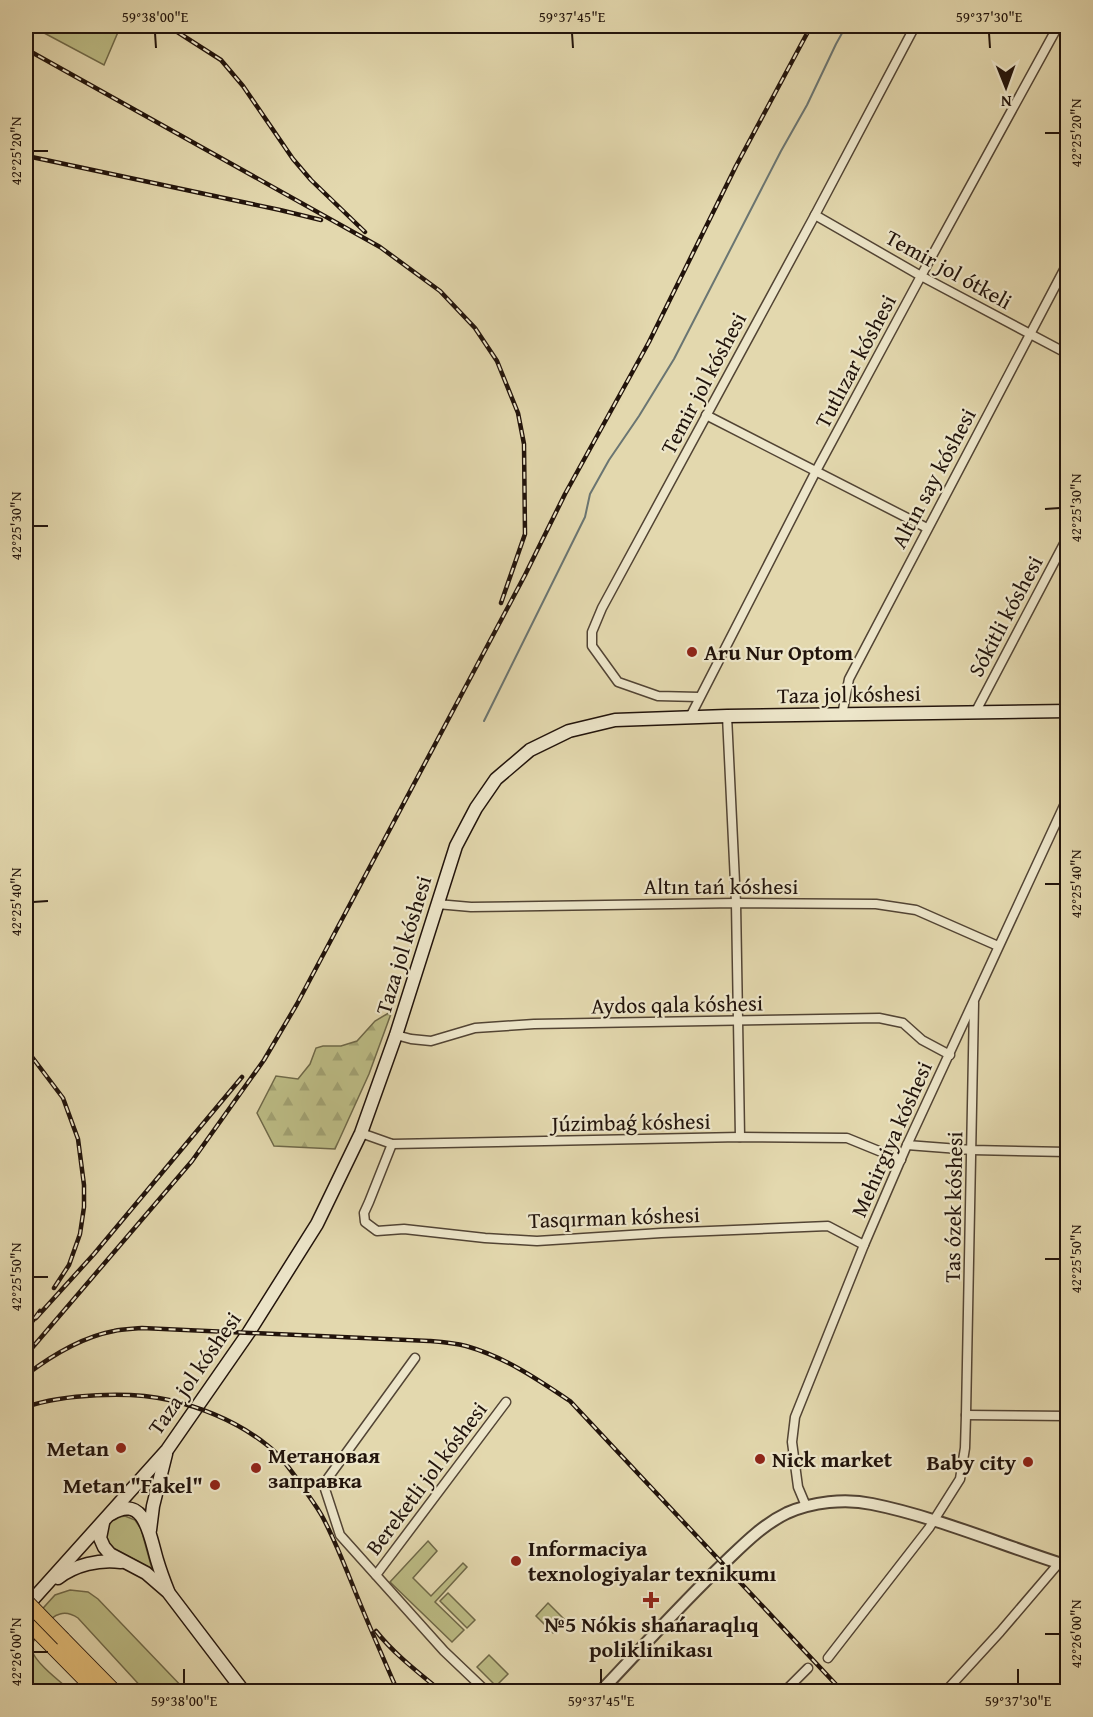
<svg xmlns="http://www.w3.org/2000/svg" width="1093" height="1717" font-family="'Gentium Book Plus',serif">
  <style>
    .green { fill: #bcbc85; stroke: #6e6848; stroke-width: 1.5 }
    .forest { fill: url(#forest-firs); stroke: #6e6848; stroke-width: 1.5 }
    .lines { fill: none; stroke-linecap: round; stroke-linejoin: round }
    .stream { stroke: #6a7572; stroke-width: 2 }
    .minor-casing { stroke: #524434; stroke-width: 11 }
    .tertiary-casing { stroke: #524434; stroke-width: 14 }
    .secondary-casing { stroke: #21130b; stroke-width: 15 }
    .primary-casing { stroke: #21130b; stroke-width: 16 }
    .minor { stroke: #ede6ca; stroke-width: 8 }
    .tertiary { stroke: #ede6ca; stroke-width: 10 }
    .secondary { stroke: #ede6ca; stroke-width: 12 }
    .primary { stroke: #e2bc77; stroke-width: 14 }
    .rail-casing { stroke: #21130b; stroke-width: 4.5 }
    .rail { stroke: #ede6ca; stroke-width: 2; stroke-dasharray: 7; stroke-linecap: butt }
    .primary-bridge-casing { stroke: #21130b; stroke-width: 16; stroke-linecap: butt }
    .primary-bridge { stroke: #e2bc77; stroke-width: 14 }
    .ticks { fill: none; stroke: #21130b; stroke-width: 2 }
    .poi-dot { fill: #8f2418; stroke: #ede6ca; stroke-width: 2 }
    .labels { text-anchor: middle; stroke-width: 4.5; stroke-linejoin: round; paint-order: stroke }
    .street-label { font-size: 22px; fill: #21130b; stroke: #ede6ca }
    .poi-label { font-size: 22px; font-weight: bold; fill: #21130b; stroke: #ede6ca; text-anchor: start }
    .neatline { fill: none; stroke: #21130b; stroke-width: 2 }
    .ticks-label { font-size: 15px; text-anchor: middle; fill: #21130b }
  </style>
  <defs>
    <pattern id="forest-firs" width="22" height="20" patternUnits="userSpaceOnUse" patternTransform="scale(1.5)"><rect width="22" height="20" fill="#bcbc85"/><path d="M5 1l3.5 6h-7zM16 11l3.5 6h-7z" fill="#a1a172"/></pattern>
  </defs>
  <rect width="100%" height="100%" fill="#e3d8ae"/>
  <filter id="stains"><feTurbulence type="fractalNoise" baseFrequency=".00333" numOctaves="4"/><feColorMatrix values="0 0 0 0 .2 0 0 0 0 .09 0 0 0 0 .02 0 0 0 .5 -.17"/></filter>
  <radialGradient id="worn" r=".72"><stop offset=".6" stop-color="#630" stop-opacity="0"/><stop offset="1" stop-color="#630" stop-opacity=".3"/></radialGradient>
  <g class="green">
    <path d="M 31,26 L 106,26 L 118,32 L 104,65 Z"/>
    <path d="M 125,1516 L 135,1520 L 141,1529 L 152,1569 L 111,1547 L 106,1537 L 107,1525 L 114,1518 Z"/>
    <path d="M 428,1541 L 437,1551 L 413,1578 L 431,1596 L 463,1563 L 467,1567 L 435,1602 L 464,1630 L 452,1642 L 390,1582 Z"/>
    <path d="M 70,1590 L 88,1592 L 98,1599 L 186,1691 L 145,1691 L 78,1618 C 72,1614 66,1612 60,1614 C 50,1616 30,1640 32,1650 C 34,1662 62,1683 71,1691 L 26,1691 L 26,1627 L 55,1595 Z"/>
    <path d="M 448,1593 L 475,1620 L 467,1628 L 440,1601 Z"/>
    <path d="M 548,1603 L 565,1620 L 553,1633 L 536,1616 Z"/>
    <path d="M 489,1655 L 508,1674 L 496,1686 L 477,1667 Z"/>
  </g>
  <path class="forest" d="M 392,1011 L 369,1074 L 335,1149 L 274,1146 L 257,1113 L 276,1076 L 298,1079 L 310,1064 L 316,1048 L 323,1046 L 341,1046 L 357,1041 L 375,1021 Z"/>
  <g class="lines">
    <path class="stream" d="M 484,721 L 585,517 L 590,494 L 609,460 L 639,416 L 674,359 L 781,151 L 807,105 L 836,44 L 846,26"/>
    <g class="minor-casing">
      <g id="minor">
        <path d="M 815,215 L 921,276 L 1068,354"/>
        <path d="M 706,415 L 927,528"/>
        <path d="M 699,697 L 658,696 L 618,682 L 592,646 L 592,632 L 602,608 L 815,215 L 915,26"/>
        <path d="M 975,713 L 1068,536"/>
        <path d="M 842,715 L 849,679 L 1068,262"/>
        <path d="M 727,716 L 736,903 L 740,1137"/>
        <path d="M 690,717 L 816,471 L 921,276 L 1058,26"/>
        <path d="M 437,904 L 471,907 L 736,903 L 876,904 L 916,910 L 998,946"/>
        <path d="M 396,1035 L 411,1039 L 431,1041 L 475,1028 L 534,1024 L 879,1018 L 903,1023 L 922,1040 L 950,1055"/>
        <path d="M 361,1133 L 392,1144 L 740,1137 L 847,1138 L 901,1160"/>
        <path d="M 392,1144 L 369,1202 L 364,1213 L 365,1222 L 377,1231 L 404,1229 L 485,1238 L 537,1241 L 661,1233 L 828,1226 L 864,1245"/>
        <path d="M 907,1145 L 972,1150 L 1068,1152"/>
        <path d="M 415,1358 L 328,1478 L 325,1489 L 340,1535 L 444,1651 L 487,1692"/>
        <path d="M 966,1415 L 1068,1416"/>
        <path d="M 806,1506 L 798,1487 L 792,1442 L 795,1417 L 864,1245 L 907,1145 L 1068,797"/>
        <path d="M 376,1575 L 506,1402"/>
        <path d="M 828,1658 L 929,1528 L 960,1479 L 965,1448 L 966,1415 L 974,1003"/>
        <path d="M 784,1692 L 808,1668"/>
        <path d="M 945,1692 L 1000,1632 L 1059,1563"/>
      </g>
    </g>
    <g class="tertiary-casing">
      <path id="tertiary" d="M 600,1692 C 641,1649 680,1605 723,1564 C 743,1545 762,1525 787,1513 C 812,1502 845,1498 872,1504 C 937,1517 1004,1546 1068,1566"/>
    </g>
    <g class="secondary-casing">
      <g id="secondary">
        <path d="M 111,1514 C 145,1493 150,1537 157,1560 C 160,1570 164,1581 168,1591"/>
        <path d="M 103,1523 L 100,1538 L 104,1547 L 110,1554 L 146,1573 L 168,1592 L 244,1692"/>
        <path d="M 150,1530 L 153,1506 L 166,1454"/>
        <path d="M 58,1578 C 75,1565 99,1559 121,1562"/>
        <path d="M 26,1607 L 167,1450 L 249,1332 L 317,1224 L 361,1133 L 396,1035 L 456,846 L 476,808 L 496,779 L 530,750 L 569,731 L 615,720 L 727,716 L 1068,711"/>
      </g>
    </g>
    <g class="primary-casing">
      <g id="primary">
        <path d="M 26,1620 L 97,1692"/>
        <path d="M 63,1639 L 115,1692"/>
      </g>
    </g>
    <use href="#minor" class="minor"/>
    <use href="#tertiary" class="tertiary"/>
    <use href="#secondary" class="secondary"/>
    <use href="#primary" class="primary"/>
    <g class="rail-casing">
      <g id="rail">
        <path d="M 168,26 L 221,60 L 243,86 L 293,159 L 311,180 L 365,232"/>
        <path d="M 26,49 L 380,247 L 440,291 L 475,328 L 497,361 L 518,413 L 524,444 L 525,534 L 501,603"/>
        <path d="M 27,156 L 280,210 L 321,220"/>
        <path d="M 26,1049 L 63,1098 L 78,1139 L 84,1185 L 84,1207 L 80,1234 L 69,1265 L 54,1288"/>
        <path d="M 36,1318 L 94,1254 L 242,1077"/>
        <path d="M 26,1330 L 40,1311"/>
        <path d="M 26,1355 L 192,1161 L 264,1060 L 297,1004 L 525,575 L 565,494 L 649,342 L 736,166 L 811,26"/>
        <path d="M 26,1375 C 51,1356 82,1337 114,1331 C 123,1329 133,1329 142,1328 L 429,1341 C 441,1342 454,1343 466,1346 C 505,1357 537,1379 570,1401 L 843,1692"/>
        <path d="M 26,1407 C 63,1394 130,1391 169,1400 C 204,1408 239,1423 267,1445 C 280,1455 290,1469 300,1483 C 307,1494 316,1505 322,1516 C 336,1542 346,1569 357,1596 C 370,1628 384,1660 398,1692"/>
        <path d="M 376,1631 C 394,1654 419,1673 442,1692"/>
      </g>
    </g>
    <use href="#rail" class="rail"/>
    <g class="primary-bridge-casing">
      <path id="primary-bridge" d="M 26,1601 L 63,1639"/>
    </g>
    <use href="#primary-bridge" class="primary-bridge"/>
  </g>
  <path class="ticks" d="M 155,33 L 156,48M 572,33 L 573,48M 989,33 L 990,48M 1045,133 L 1060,133M 33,151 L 48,151M 1045,509 L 1060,508M 33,526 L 48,526M 1045,884 L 1060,884M 33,902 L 48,901M 1045,1259 L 1060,1259M 33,1277 L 48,1277M 1045,1634 L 1060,1634M 33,1652 L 48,1652M 184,1669 L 184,1684M 601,1669 L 601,1684M 1018,1669 L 1018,1684"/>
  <g class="poi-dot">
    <circle cx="692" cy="652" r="6"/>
    <circle cx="121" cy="1448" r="6"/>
    <circle cx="760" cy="1459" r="6"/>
    <circle cx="1028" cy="1462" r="6"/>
    <circle cx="256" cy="1468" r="6"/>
    <circle cx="215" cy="1485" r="6"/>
    <circle cx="516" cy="1561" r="6"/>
    <path d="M648 1591h6v6h6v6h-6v6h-6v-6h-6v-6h6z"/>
  </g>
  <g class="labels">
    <g class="street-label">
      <text transform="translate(949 269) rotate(29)" y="8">Temir jol ótkeli</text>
      <text transform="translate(855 361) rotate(-62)" y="8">Tutlızar kóshesi</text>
      <text transform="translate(703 383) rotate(-62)" y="8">Temir jol kóshesi</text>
      <text transform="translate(933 478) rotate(-62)" y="8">Altın say kóshesi</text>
      <text transform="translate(1005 616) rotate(-62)" y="8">Sókitli kóshesi</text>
      <text transform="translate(849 694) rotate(-1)" y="8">Taza jol kóshesi</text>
      <text x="721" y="894">Altın tań kóshesi</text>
      <text transform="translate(403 945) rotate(-73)" y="8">Taza jol kóshesi</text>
      <text transform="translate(677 1004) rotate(-1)" y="8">Aydos qala kóshesi</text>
      <text transform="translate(631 1122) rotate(-1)" y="8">Júzimbaǵ kóshesi</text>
      <text transform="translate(891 1139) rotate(-66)" y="8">Mehirgiya kóshesi</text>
      <text transform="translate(953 1207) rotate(-89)" y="8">Tas ózek kóshesi</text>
      <text transform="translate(614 1217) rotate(-2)" y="8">Tasqırman kóshesi</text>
      <text transform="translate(194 1373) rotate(-55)" y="8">Taza jol kóshesi</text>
      <text transform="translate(426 1478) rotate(-53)" y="8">Bereketli jol kóshesi</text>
    </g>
    <g class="poi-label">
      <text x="704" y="660">Aru Nur Optom</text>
      <text x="109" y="1456" text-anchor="end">Metan</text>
      <text x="268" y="1463">Метановая<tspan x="268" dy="25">заправка</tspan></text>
      <text x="772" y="1467">Nick market</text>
      <text x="1016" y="1470" text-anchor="end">Baby city</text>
      <text x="203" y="1493" text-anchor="end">Metan "Fakel"</text>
      <text x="528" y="1556">Informaciya<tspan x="528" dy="25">texnologiyalar texnikumı</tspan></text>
      <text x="651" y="1632" text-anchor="middle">№5 Nókis shańaraqlıq<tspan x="651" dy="25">poliklinikası</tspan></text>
    </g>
  </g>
  <rect width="1093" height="1717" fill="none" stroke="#e3d8ae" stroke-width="66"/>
  <g transform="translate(1006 87) rotate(179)" stroke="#ede6ca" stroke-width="4.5" paint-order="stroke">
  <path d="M0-4.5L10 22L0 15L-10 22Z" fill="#21130b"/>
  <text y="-9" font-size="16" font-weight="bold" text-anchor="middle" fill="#21130b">N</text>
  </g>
  <rect x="33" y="33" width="1027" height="1651" class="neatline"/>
  <g class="ticks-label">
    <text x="155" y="22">59°38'00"E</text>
    <text x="572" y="22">59°37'45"E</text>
    <text x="989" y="22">59°37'30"E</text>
    <text transform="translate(1076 133) rotate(-90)" y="5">42°25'20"N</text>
    <text transform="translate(16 151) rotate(-90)" y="5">42°25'20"N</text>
    <text transform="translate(1076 508) rotate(-90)" y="5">42°25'30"N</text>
    <text transform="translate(16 526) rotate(-90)" y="5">42°25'30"N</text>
    <text transform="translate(1076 884) rotate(-90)" y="5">42°25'40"N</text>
    <text transform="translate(16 902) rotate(-90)" y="5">42°25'40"N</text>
    <text transform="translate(1076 1259) rotate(-90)" y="5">42°25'50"N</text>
    <text transform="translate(16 1277) rotate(-90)" y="5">42°25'50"N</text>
    <text transform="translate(1076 1634) rotate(-90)" y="5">42°26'00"N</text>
    <text transform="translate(16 1652) rotate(-90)" y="5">42°26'00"N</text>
    <text x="184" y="1706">59°38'00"E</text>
    <text x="601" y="1706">59°37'45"E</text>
    <text x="1018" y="1706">59°37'30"E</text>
  </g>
  <rect width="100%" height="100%" filter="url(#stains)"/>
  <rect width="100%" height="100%" fill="url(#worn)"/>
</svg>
